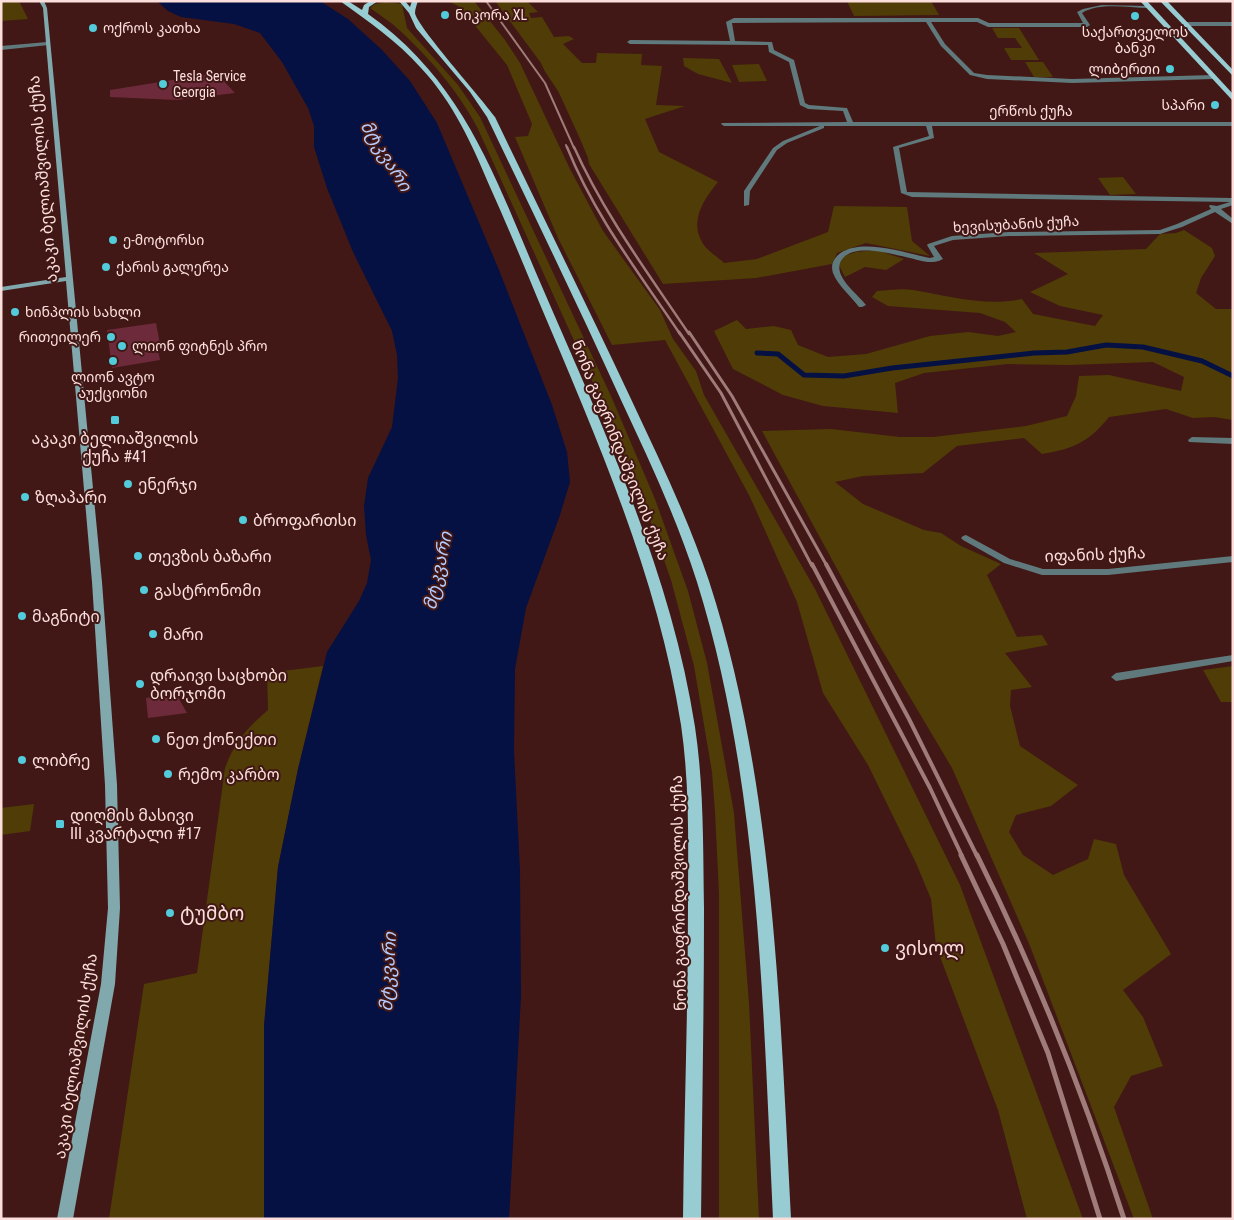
<svg xmlns="http://www.w3.org/2000/svg" width="1234" height="1220" font-family="'Roboto Condensed','Noto Sans Georgian',sans-serif">
  <style>
    .green { fill: #503c07 }
    .water { fill: #051043 }
    .lines { fill: none; stroke-linecap: round; stroke-linejoin: round }
    .stream { stroke: #051043; stroke-width: 5 }
    .building { fill: #6d2a3b }
    .minor { fill: #60797c; fill-rule: evenodd }
    .tertiary { fill: #60797c; fill-rule: evenodd }
    .secondary { fill: #80a8ad; fill-rule: evenodd }
    .primary { fill: #98ccd3; fill-rule: evenodd }
    .rail-far4 { stroke: #9f7c79; stroke-width: 2 }
    .rail-far3 { stroke: #9f7c79; stroke-width: 2.5 }
    .rail-far2 { stroke: #9f7c79; stroke-width: 3 }
    .rail-far1 { stroke: #9f7c79; stroke-width: 4 }
    .rail { stroke: #9f7c79; stroke-width: 5 }
    .poi-dot { fill: #52cbda; stroke: #411815; stroke-width: 2 }
    .labels { text-anchor: middle; stroke-width: 4; stroke-linejoin: round; paint-order: stroke }
    .far-poi-label { font-size: 14px; fill: #fcdfdc; stroke: #411815; text-anchor: start }
    .far-street-label { font-size: 14px; fill: #fcdfdc; stroke: #411815 }
    .street-label { font-size: 16px; fill: #fcdfdc; stroke: #411815 }
    .poi-label { font-size: 16px; fill: #fcdfdc; stroke: #411815; text-anchor: start }
    .water-label { font-size: 18px; font-style: italic; fill: #b5cbff; stroke: #411815 }
    .near-poi-label { font-size: 19px; fill: #fcdfdc; stroke: #411815; text-anchor: start }
  </style>
  <rect width="100%" height="100%" fill="#411815"/>
  <g class="green">
    <path d="M 1,1 L 19,1 L 28,19 L 1,21 Z"/>
    <path d="M 448,1 L 474,1 L 505,40 L 520,63 L 570,169 L 603,231 L 660,310 L 673,339 L 696,371 L 704,395 L 815,589 L 960,885 L 1083,1219 L 1027,1219 L 998,1110 L 936,946 L 931,899 L 916,863 L 868,765 L 823,693 L 797,602 L 750,497 L 665,340 L 612,345 L 558,238 L 515,137 L 528,136 L 532,124 L 507,65 L 460,7 Z"/>
    <path d="M 495,1 L 527,1 L 538,12 L 529,13 L 531,18 L 542,17 L 554,37 L 569,36 L 574,39 L 563,44 L 582,63 L 596,63 L 597,53 L 642,54 L 641,65 L 662,66 L 656,105 L 685,106 L 645,119 L 659,152 L 718,182 C 705,198 689,220 702,242 C 706,250 718,257 724,263 L 757,259 L 828,232 L 834,206 L 907,207 L 912,241 L 930,256 L 866,243 L 837,253 L 832,264 L 756,278 L 663,284 L 589,164 L 588,158 C 580,138 570,117 561,97 C 555,84 546,76 541,63 Z"/>
    <path d="M 847,1 L 931,1 L 939,15 L 854,16 Z"/>
    <path d="M 386,2 L 402,4 L 407,28 L 458,85 L 480,117 L 611,396 L 655,499 L 688,591 L 707,663 L 734,813 L 749,1003 L 759,1219 L 719,1219 L 719,893 L 715,812 L 712,772 L 694,666 L 671,580 L 641,495 L 586,367 L 478,129 C 459,92 429,57 398,29 C 390,21 379,15 370,8 L 375,4 Z"/>
    <path d="M 992,28 L 1019,28 L 1039,60 L 1011,60 L 1004,48 L 1022,48 L 1015,38 L 998,38 Z"/>
    <path d="M 683,58 L 719,59 L 732,83 L 698,74 L 684,66 Z"/>
    <path d="M 1025,62 L 1043,62 L 1053,77 L 1034,77 Z"/>
    <path d="M 759,64 L 767,81 L 739,82 L 732,65 Z"/>
    <path d="M 1123,177 L 1136,194 L 1110,195 L 1098,178 Z"/>
    <path d="M 1184,230 L 1212,248 L 1215,256 L 1201,278 L 1196,293 L 1216,309 L 1233,309 L 1233,420 L 1214,417 L 1193,418 L 1166,409 L 1109,417 C 1089,442 1073,449 1042,454 L 1024,438 L 957,446 L 923,473 L 863,476 L 835,482 L 863,504 L 924,530 L 941,533 L 961,546 L 1001,564 L 987,575 L 1017,637 L 1042,635 L 1048,645 L 1005,653 L 1032,687 L 1011,690 L 1010,706 L 1020,746 L 1078,785 L 1051,806 L 1016,815 L 1009,832 L 1023,855 L 1053,875 L 1088,859 L 1094,839 L 1116,844 L 1124,875 L 1171,954 L 1123,990 L 1143,1017 L 1163,1066 L 1131,1076 L 1114,1107 L 1153,1219 L 1134,1219 L 1030,946 L 952,768 L 873,635 L 762,431 L 831,429 L 900,437 L 933,437 L 1026,426 L 1067,416 L 1076,396 L 1079,376 L 1109,375 L 1181,391 L 1184,377 L 1153,362 L 1069,365 L 1008,364 L 924,373 L 895,383 L 898,413 L 823,406 L 783,395 L 733,369 L 714,331 L 737,320 L 746,329 L 774,326 L 791,330 L 798,345 L 828,357 L 866,354 L 930,336 L 968,332 L 998,336 L 1016,332 L 1005,322 L 980,313 L 888,306 L 872,297 L 877,291 C 889,290 902,288 913,290 C 949,296 985,307 1022,299 L 1033,314 L 1095,326 L 1103,315 L 1060,306 L 1030,292 L 1068,274 L 1034,253 L 1146,249 L 1160,234 L 1176,233 Z"/>
    <path d="M 876,250 L 904,259 L 886,270 L 865,267 L 845,277 L 839,265 L 844,256 L 856,252 Z"/>
    <path d="M 323,666 L 298,769 L 278,867 L 264,1026 L 264,1219 L 109,1219 L 144,984 L 197,973 L 225,768 C 234,743 248,727 268,710 L 267,673 Z"/>
    <path d="M 1233,666 L 1233,702 L 1221,702 L 1203,670 Z"/>
    <path d="M 34,804 L 30,831 L 1,835 L 1,808 Z"/>
  </g>
  <path class="water" d="M 157,1 L 320,1 L 348,19 L 382,50 L 410,81 L 437,123 L 499,270 L 552,405 L 567,452 L 570,482 L 560,515 L 526,608 L 515,669 L 514,751 L 520,871 L 521,996 L 509,1219 L 264,1219 L 264,1026 L 278,867 L 298,769 L 327,652 L 359,601 L 367,583 L 371,560 L 366,535 L 364,506 L 368,478 L 392,427 L 398,378 L 397,355 L 392,331 L 353,252 L 327,188 L 314,147 L 314,126 L 308,108 L 282,62 L 260,33 L 234,24 L 181,17 L 168,11 Z"/>
  <g class="lines">
    <path class="stream" d="M 757,353 L 778,354 L 804,375 L 844,376 L 892,368 L 1034,353 L 1067,352 L 1106,345 L 1143,347 L 1202,361 L 1233,376"/>
  </g>
  <g class="building">
    <path d="M 216,73 L 235,93 L 177,100 L 110,97 L 110,90 Z"/>
    <path d="M 156,323 L 160,344 L 157,345 L 160,360 L 112,368 L 107,330 Z"/>
    <path d="M 175,692 L 187,713 L 148,718 L 146,698 Z"/>
  </g>
  <g class="lines">
    <g class="minor">
      <path d="M 1102,5 L 1148,6 L 1150,7 L 1148,8 C 1127,8 1100,2 1082,13 L 1090,25 L 1087,27 L 988,27 L 977,22 L 931,22 L 945,44 L 974,73 L 987,75 L 1072,79 L 1213,75 L 1216,77 L 1213,79 L 1072,83 L 987,79 L 970,75 L 941,46 L 926,22 L 732,23 L 735,41 L 772,42 L 774,50 L 794,60 L 805,103 L 809,105 L 847,108 L 853,122 L 1233,122 L 1233,126 L 932,126 L 934,138 L 899,148 L 907,192 L 1232,198 L 1233,205 L 1221,209 L 1233,219 L 1233,224 L 1215,212 L 1182,227 L 1160,234 L 1009,236 L 953,240 L 934,246 L 943,259 C 938,262 933,262 928,262 C 907,259 861,241 844,257 C 839,262 838,268 841,275 C 846,286 858,295 866,305 L 862,307 L 859,307 C 851,296 838,286 833,273 C 831,267 832,261 837,256 C 857,236 905,253 930,258 L 934,257 L 927,245 L 928,244 L 952,236 L 1009,232 L 1160,230 L 1177,224 L 1211,209 L 1209,206 L 1210,205 L 1217,206 L 1230,202 L 912,197 L 901,193 L 893,147 L 929,136 L 926,126 L 824,126 L 824,128 L 787,143 L 777,150 L 750,191 L 749,205 L 744,206 L 744,191 L 773,148 L 783,141 L 820,126 L 724,126 L 721,124 L 722,123 L 847,122 L 843,111 L 808,109 L 800,105 L 789,62 L 769,52 L 768,45 L 630,44 L 627,42 L 630,40 L 730,41 L 726,22 L 734,18 L 978,18 L 989,23 L 1083,23 L 1077,12 L 1083,9 Z"/>
      <path d="M 1233,22 L 1233,26 L 1184,26 L 1181,24 L 1184,22 Z"/>
      <path d="M 1192,437 L 1233,438 L 1233,444 L 1189,442 L 1188,440 Z"/>
      <path d="M 966,535 L 1010,559 L 1043,569 L 1108,569 L 1233,556 L 1233,562 L 1108,575 L 1042,575 L 1004,563 L 963,540 L 961,538 L 963,536 Z"/>
      <path d="M 1233,655 L 1233,661 L 1116,681 L 1111,677 L 1116,673 Z"/>
    </g>
    <path class="tertiary" d="M 47,42 L 49,43 L 49,45 L 1,50 L 1,46 Z"/>
    <path class="secondary" d="M 39,1 L 44,1 L 47,8 L 102,582 L 117,785 L 120,908 L 115,984 L 73,1219 L 57,1219 L 101,984 L 108,908 L 105,785 L 92,582 L 66,281 L 1,291 L 1,287 L 66,277 L 43,8 Z"/>
    <g class="primary">
      <path d="M 340,1 L 348,1 L 362,10 L 364,5 L 370,1 L 378,1 L 369,7 L 368,14 C 465,83 495,178 540,282 C 602,426 671,571 695,727 C 704,787 703,848 704,908 C 704,1012 702,1115 701,1219 L 683,1219 C 684,1116 688,1012 688,909 C 688,848 690,786 681,725 C 658,577 597,439 539,302 C 523,263 507,225 490,187 C 472,144 453,102 421,68 C 397,41 369,22 340,1 Z"/>
      <path d="M 399,1 L 405,1 L 410,7 L 412,1 L 418,1 C 417,4 415,9 415,13 C 416,25 483,100 495,117 C 540,211 587,305 631,399 C 659,459 688,518 709,581 C 774,780 780,1010 791,1219 L 773,1219 C 763,1009 760,783 697,582 C 677,519 649,460 621,400 C 578,305 532,211 487,117 L 470,92 L 416,28 L 409,13 Z"/>
      <path d="M 1140,1 L 1147,1 L 1233,94 L 1233,101 Z"/>
      <path d="M 1160,1 L 1167,1 L 1233,70 L 1233,76 Z"/>
    </g>
    <g class="rail-far4">
      <path d="M 486,1 L 545,83 L 574,148"/>
      <path d="M 566,145 L 567,148"/>
    </g>
    <g class="rail-far3">
      <path d="M 567,147 C 594,215 639,273 680,334"/>
      <path d="M 574,147 C 604,214 648,273 689,334"/>
    </g>
    <g class="rail-far2">
      <path d="M 679,332 L 721,393 L 812,566"/>
      <path d="M 689,332 L 732,396 L 827,566"/>
    </g>
    <g class="rail-far1">
      <path d="M 812,564 L 930,788 L 962,856"/>
      <path d="M 826,564 L 909,719 L 977,856"/>
    </g>
    <g class="rail">
      <path d="M 961,855 L 1003,944 L 1048,1053 L 1100,1219"/>
      <path d="M 977,855 C 1035,972 1084,1094 1124,1219"/>
    </g>
  </g>
  <g class="poi-dot">
    <circle cx="445" cy="15" r="5"/>
    <circle cx="1135" cy="16" r="5"/>
    <circle cx="93" cy="28" r="5"/>
    <circle cx="1170" cy="69" r="5"/>
    <circle cx="163" cy="84" r="5"/>
    <circle cx="1215" cy="105" r="5"/>
    <circle cx="113" cy="240" r="5"/>
    <circle cx="106" cy="267" r="5"/>
    <circle cx="15" cy="312" r="5"/>
    <circle cx="111" cy="337" r="5"/>
    <circle cx="122" cy="346" r="5"/>
    <circle cx="113" cy="361" r="5"/>
    <rect x="110" y="415" width="10" height="10" rx="2.5"/>
    <circle cx="128" cy="484" r="5"/>
    <circle cx="25" cy="497" r="5"/>
    <circle cx="243" cy="520" r="5"/>
    <circle cx="138" cy="556" r="5"/>
    <circle cx="144" cy="590" r="5"/>
    <circle cx="22" cy="616" r="5"/>
    <circle cx="153" cy="634" r="5"/>
    <circle cx="140" cy="684" r="5"/>
    <circle cx="156" cy="739" r="5"/>
    <circle cx="22" cy="760" r="5"/>
    <circle cx="168" cy="774" r="5"/>
    <rect x="55" y="819" width="10" height="10" rx="2.5"/>
    <circle cx="170" cy="913" r="5"/>
    <circle cx="885" cy="948" r="5"/>
  </g>
  <g class="labels">
    <g class="far-poi-label">
      <text x="455" y="20">ნიკორა XL</text>
      <text x="103" y="33">ოქროს კათხა</text>
      <text x="1135" y="37" text-anchor="middle">საქართველოს<tspan x="1135" dy="16">ბანკი</tspan></text>
      <text x="1160" y="74" text-anchor="end">ლიბერთი</text>
      <text x="173" y="81">Tesla Service<tspan x="173" dy="16">Georgia</tspan></text>
      <text x="1205" y="110" text-anchor="end">სპარი</text>
      <text x="123" y="245">ე-მოტორსი</text>
      <text x="116" y="272">ქარის გალერეა</text>
      <text x="25" y="317">ხინპლის სახლი</text>
      <text x="101" y="342" text-anchor="end">რითეილერ</text>
      <text x="132" y="351">ლიონ ფიტნეს პრო</text>
      <text x="113" y="382" text-anchor="middle">ლიონ ავტო<tspan x="113" dy="16">აუქციონი</tspan></text>
    </g>
    <g class="far-street-label">
      <text x="1031" y="116">ერწოს ქუჩა</text>
      <text transform="translate(1016 224) rotate(-3)" y="5">ხევისუბანის ქუჩა</text>
    </g>
    <g class="street-label">
      <text transform="translate(42 179) rotate(-95)" y="6">აკაკი ბელიაშვილის ქუჩა</text>
      <text transform="translate(621 450) rotate(68)" y="6">ნონა გაფრინდაშვილის ქუჩა</text>
      <text transform="translate(1095 554) rotate(-2)" y="6">იფანის ქუჩა</text>
      <text transform="translate(678 893) rotate(-91)" y="6">ნონა გაფრინდაშვილის ქუჩა</text>
      <text transform="translate(75 1056) rotate(-81)" y="6">აკაკი ბელიაშვილის ქუჩა</text>
    </g>
    <g class="poi-label">
      <text x="115" y="444" text-anchor="middle">აკაკი ბელიაშვილის<tspan x="115" dy="18">ქუჩა #41</tspan></text>
      <text x="138" y="490">ენერჯი</text>
      <text x="35" y="503">ზღაპარი</text>
      <text x="253" y="526">ბროფართსი</text>
      <text x="148" y="562">თევზის ბაზარი</text>
      <text x="154" y="596">გასტრონომი</text>
      <text x="32" y="622">მაგნიტი</text>
      <text x="163" y="640">მარი</text>
      <text x="150" y="681">დრაივი საცხობი<tspan x="150" dy="18">ბორჯომი</tspan></text>
      <text x="166" y="745">ნეთ ქონექთი</text>
      <text x="32" y="766">ლიბრე</text>
      <text x="178" y="780">რემო კარბო</text>
      <text x="70" y="821">დიღმის მასივი<tspan x="70" dy="18">III კვარტალი #17</tspan></text>
    </g>
    <g class="water-label">
      <text transform="translate(386 156) rotate(58)" y="6">მტკვარი</text>
      <text transform="translate(438 571) rotate(-78)" y="6">მტკვარი</text>
      <text transform="translate(388 972) rotate(-87)" y="6">მტკვარი</text>
    </g>
    <g class="near-poi-label">
      <text x="180" y="920">ტუმბო</text>
      <text x="895" y="955">ვისოლ</text>
    </g>
  </g>
  <rect width="1234" height="1220" fill="none" stroke="#fcdfdc" stroke-width="5"/>
</svg>
